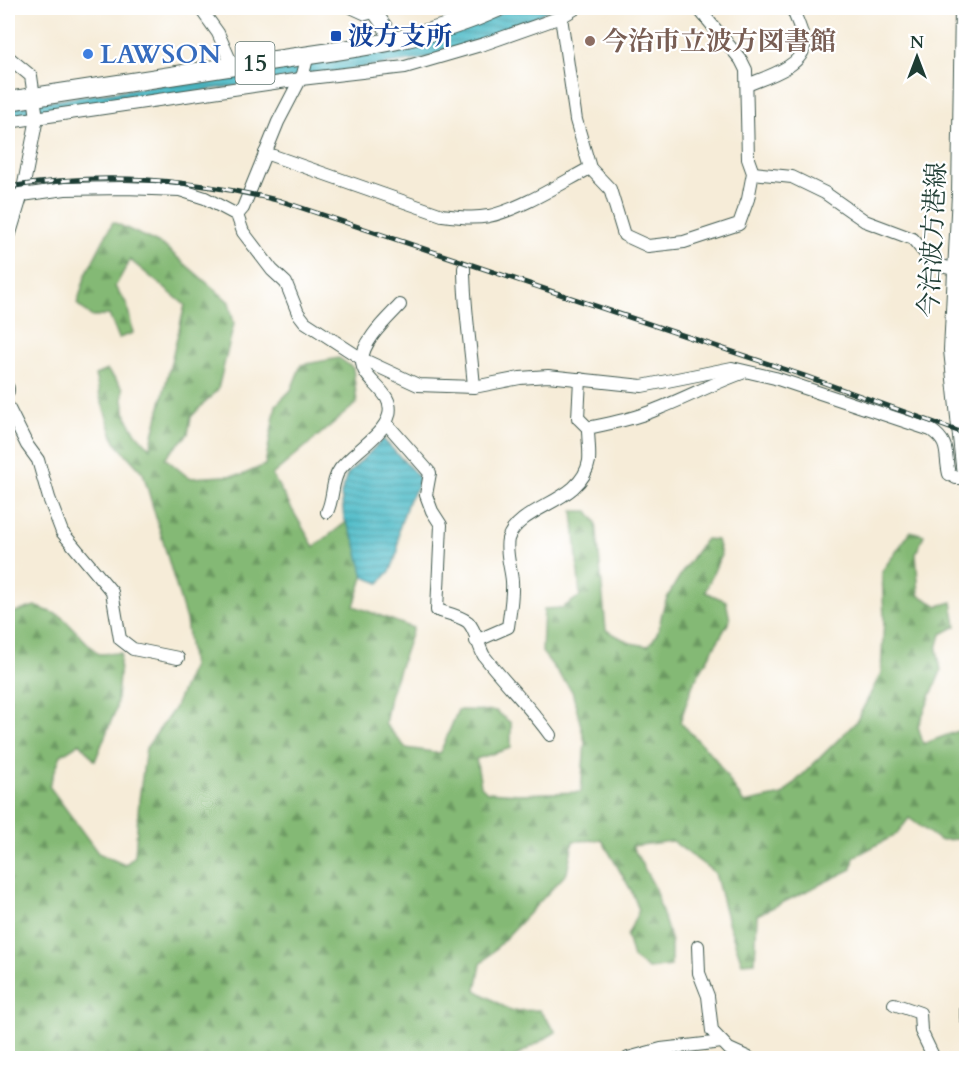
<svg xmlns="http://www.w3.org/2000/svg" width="974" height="1066" font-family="Cardo,'Noto Serif JP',serif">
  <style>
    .forest { fill: url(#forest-firs); stroke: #527b54; stroke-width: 1.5 }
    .water { fill: url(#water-rules); stroke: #367c7e; stroke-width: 1.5 }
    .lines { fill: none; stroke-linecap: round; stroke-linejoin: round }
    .minor-casing { stroke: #3f574d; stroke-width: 14 }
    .tertiary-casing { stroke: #3f574d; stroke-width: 16 }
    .primary-casing { stroke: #3f574d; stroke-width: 20 }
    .minor { stroke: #fff; stroke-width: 12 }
    .tertiary { stroke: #fff; stroke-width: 14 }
    .primary { stroke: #fff; stroke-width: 18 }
    .rail-casing { stroke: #1f3d34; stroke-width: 5 }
    .rail { stroke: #fff; stroke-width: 3; stroke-dasharray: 9; stroke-linecap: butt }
    .transit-dot { fill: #1a4fb4; stroke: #fff; stroke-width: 2 }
    .education-dot { fill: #8d6e63; stroke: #fff; stroke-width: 2 }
    .shop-dot { fill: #3f7fe0; stroke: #fff; stroke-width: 2 }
    .labels { text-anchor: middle; stroke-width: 4.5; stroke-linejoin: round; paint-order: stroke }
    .shield { fill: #fff; stroke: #627771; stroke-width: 1.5 }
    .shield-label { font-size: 24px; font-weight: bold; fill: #1f3d34 }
    .transit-label { font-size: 26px; font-weight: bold; fill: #164399; stroke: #fff; text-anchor: start }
    .education-label { font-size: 26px; font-weight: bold; fill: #785e54; stroke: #fff; text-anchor: start }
    .shop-label { font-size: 26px; font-weight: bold; fill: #366cbe; stroke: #fff; text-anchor: start }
    .street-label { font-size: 26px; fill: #1f3d34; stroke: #fff }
  </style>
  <defs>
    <pattern id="forest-firs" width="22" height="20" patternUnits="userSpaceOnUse" patternTransform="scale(1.5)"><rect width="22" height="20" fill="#84b975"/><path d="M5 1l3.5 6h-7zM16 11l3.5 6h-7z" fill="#6b9861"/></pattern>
    <pattern id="water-rules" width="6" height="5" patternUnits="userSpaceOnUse" patternTransform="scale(1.5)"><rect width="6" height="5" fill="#4ebbc8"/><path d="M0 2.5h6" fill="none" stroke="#4099a3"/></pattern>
  </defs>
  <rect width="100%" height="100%" fill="#fff"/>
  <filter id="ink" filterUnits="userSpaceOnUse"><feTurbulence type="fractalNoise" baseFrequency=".0167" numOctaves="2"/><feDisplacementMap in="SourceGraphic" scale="12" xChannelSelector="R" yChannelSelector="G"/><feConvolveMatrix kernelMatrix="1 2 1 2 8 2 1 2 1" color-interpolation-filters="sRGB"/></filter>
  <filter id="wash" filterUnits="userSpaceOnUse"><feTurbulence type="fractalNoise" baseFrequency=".008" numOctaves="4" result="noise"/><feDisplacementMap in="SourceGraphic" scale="24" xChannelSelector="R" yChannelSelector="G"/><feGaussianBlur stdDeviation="1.35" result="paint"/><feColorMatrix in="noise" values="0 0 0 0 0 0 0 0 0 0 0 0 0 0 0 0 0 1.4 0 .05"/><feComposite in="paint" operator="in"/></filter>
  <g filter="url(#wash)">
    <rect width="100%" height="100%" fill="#f6ecd8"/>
    <path class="forest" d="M 113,222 L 164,246 L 229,302 L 234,324 L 218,389 L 191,417 L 188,434 L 165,458 L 189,478 L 242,475 L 265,465 L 276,405 L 291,390 L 301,365 L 339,358 L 353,368 L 357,403 L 272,475 L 314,547 L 349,520 L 366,568 L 354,606 L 413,628 L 390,696 L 385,724 L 406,748 L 440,753 L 458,710 L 496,711 L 511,723 L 511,748 L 476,759 L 481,786 L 487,792 L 519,794 L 581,792 L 585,742 L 572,691 L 542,652 L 544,609 L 562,608 L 580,596 L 573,511 L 588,511 L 596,522 L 606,630 L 630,643 L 648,646 C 663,630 658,621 665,603 C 672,586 694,554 706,539 L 717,540 L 721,555 L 705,592 L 726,601 L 730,620 L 693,684 L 680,722 L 714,757 L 744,803 L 782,795 L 856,722 L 881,673 L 884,619 L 882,571 L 911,531 L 924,535 L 916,553 L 919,595 L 938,606 L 952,602 L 956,626 L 941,634 L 937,649 L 941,671 L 918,726 L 923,744 L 966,728 L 966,826 L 961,839 L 939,840 L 909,818 L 897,834 L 854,857 L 852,869 L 757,915 L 755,962 L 742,963 L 728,922 L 715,873 L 672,841 L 632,846 L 654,886 L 671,941 L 671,966 L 648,969 L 633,958 L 627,936 L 639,910 L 631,890 L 602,840 L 573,841 L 567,873 L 481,964 L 476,990 L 511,1011 L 539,1010 L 556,1032 L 513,1058 L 8,1058 L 8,614 L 35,606 L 61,616 L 98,654 L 121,653 L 116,709 L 95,761 L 80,743 L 61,755 L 49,786 L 98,853 L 125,865 L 135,856 L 139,800 L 146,748 L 174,709 L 192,667 L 186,620 L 143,473 L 115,442 L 100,397 L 95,375 L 107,370 L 123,388 C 121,414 131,430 150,448 L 185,305 L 130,260 L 115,287 L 127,304 L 133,333 L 119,338 L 109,315 L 92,317 L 77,304 L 86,274 Z"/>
    <g class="water">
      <path d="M 513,8 L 551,8 L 535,18 L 500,33 L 424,59 L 8,119 L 8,107 L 396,50 L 483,21 Z"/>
      <path d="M 383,439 L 419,477 L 418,487 L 409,499 L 399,529 L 398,551 L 391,570 L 379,583 L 364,577 L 355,541 L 344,518 L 341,494 L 347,475 Z"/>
    </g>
  </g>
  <g filter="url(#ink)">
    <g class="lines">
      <g class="minor-casing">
        <g id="minor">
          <path d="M 200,8 L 218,33 L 233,67"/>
          <path d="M 353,8 L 366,14 L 374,12"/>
          <path d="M 561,17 L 576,120 L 590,168 L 610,189 L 624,235 L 648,246 L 684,242 L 739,224 L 748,199 L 753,173 L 748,159 L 746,70 L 741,60 L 698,8"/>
          <path d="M 8,57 L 31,76 L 37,118 L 22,194 L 8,240"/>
          <path d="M 747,85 C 763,78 806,66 804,43 C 803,32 796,18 792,8"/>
          <path d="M 8,122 L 301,79 L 405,67 L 484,44 L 561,17 L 576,8"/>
          <path d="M 265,153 L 442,215 C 458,217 473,219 489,216 C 521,209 560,184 590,168"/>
          <path d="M 753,173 L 792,177 L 825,193 L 865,221 L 913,239 L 934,264 L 957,270"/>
          <path d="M 8,197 L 65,189 L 124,188 L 180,190 L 205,198 L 237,215 L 243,232 L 272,270 L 286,283 L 298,313 L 305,322 L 362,359 L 418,385 L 474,387 L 520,378 L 548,376 L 642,386 L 732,368 L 775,378 L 931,430 C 951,444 944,454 949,474 L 956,478 L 966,478"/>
          <path d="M 237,215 L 243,208 L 278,122 L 303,74 L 308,55"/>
          <path d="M 464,268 C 464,308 471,347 474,387"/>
          <path d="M 580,379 L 578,418 L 588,428"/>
          <path d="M 8,388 L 8,391"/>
          <path d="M 8,407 L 27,445 L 38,460 L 49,498 L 62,532 L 112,592 L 120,639 L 133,649 L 178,658"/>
          <path d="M 387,424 L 430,473 L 426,495 L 432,511 L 441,525 L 437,610 C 447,613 460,616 468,622 C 476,630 478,646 484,656 C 505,683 530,707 550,735"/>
          <path d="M 327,512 C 334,498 331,481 340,469 C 353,452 384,435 389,415 C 395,391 362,382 362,361 C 362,341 388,318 400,305"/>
          <path d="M 476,641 L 508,627 C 510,612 513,596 512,581 C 511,568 505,552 508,539 C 519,505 582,503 589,461 C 590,451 588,439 588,428 C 612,423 637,418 660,408 C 688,397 714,383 742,373"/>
          <path d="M 698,946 L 699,973 L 708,996 L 712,1031 L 729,1049 L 749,1058"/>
          <path d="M 966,1002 L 966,1018"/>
          <path d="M 894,1004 L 920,1013 L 921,1031 L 934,1058"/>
          <path d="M 628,1058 L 661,1049 L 722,1042"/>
        </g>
      </g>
      <g class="tertiary-casing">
        <path id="tertiary" d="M 372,8 L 385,27 L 390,40"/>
      </g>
      <g class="primary-casing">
        <g id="primary">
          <path d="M 964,8 L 961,194 L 953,350 L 966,475"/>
          <path d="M 8,101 C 94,88 181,74 268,61 C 345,50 426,41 497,8"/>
        </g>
      </g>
      <use href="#minor" class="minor"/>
      <use href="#tertiary" class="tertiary"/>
      <use href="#primary" class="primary"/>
      <g class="rail-casing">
        <path id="rail" d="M 8,187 C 105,172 186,178 281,201 L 805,376 L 966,434"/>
      </g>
      <use href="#rail" class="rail"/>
    </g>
  </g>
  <rect class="transit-dot" x="330" y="30" width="12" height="12" rx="3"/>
  <circle class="education-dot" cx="590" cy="41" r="6"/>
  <circle class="shop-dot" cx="88" cy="54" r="6"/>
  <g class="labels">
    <rect class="shield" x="235.5" y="42" width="39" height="42" rx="4.5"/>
    <g class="shield-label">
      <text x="255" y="71">15</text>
    </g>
    <g class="transit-label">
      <text x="348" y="45">波方支所</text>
    </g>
    <g class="education-label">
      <text x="602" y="50">今治市立波方図書館</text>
    </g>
    <g class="shop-label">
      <text x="100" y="63">LAWSON</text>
    </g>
    <g class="street-label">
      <text transform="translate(932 240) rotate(-87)" y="9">今治波方港線</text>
    </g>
  </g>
  <rect width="974" height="1066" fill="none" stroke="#fff" stroke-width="30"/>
  <g transform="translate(917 57)" stroke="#ffffff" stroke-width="4.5" paint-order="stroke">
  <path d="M0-4.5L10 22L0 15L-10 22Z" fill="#1f3d34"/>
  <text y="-9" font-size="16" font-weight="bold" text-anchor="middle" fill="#1f3d34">N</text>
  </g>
</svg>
